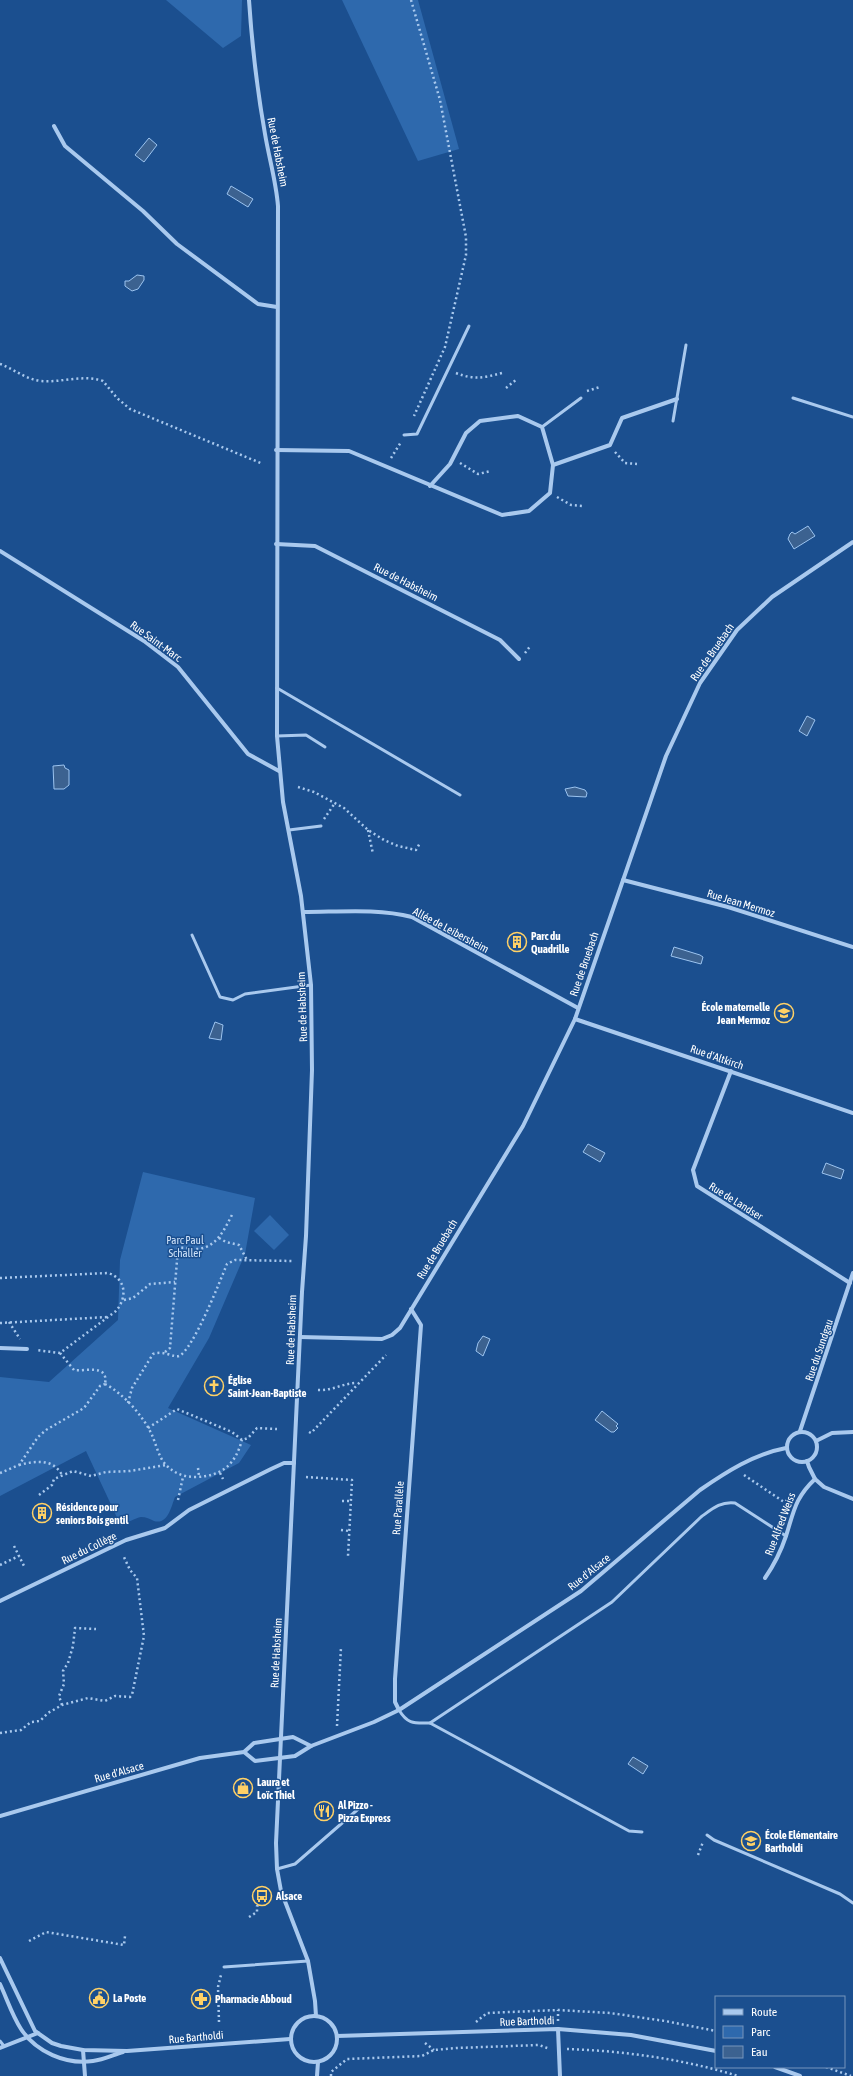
<svg xmlns="http://www.w3.org/2000/svg" width="853" height="2076" font-family="'Asap Condensed',sans-serif">
  <style>
    .green { fill: #2e69ad }
    .water { fill: #3c6290; stroke: #9cc4f0 }
    .lines { fill: none; stroke-linecap: round; stroke-linejoin: round }
    .path { stroke: #a9c9ee; stroke-width: 2.5; stroke-dasharray: 2 3; stroke-linecap: butt }
    .service { stroke: #a9c9ee; stroke-width: 3 }
    .minor { stroke: #a9c9ee; stroke-width: 4 }
    .labels { text-anchor: middle; stroke-width: 3; stroke-linejoin: round; paint-order: stroke }
    .street-label { font-size: 11px; fill: #fff; stroke: #1b4f8f }
    .poi-label { font-size: 11px; font-weight: bold; fill: #fff; stroke: #1b4f8f; text-anchor: start }
    .park-label { font-size: 11px; fill: #cfe3fa; stroke: #1b4f8f }
  </style>
  <rect width="100%" height="100%" fill="#1b4f8f"/>
  <g class="green">
    <path d="M 166,0 L 242,0 L 241,36 L 223,48 Z"/>
    <path d="M 342,0 L 418,0 L 459,149 L 418,161 Z"/>
    <path d="M 143,1172 L 255,1198 L 245,1254 L 209,1338 L 168,1408 L 251,1445 L 239,1463 L 175,1497 C 171,1507 168,1525 154,1521 C 150,1519 146,1517 141,1517 C 135,1518 127,1523 121,1526 L 86,1451 L 0,1496 L 0,1377 L 49,1382 L 118,1320 L 120,1260 Z"/>
    <path d="M 270,1215 L 289,1235 L 274,1250 L 254,1231 Z"/>
  </g>
  <g class="water">
    <path d="M 149,138 L 157,145 L 144,162 L 135,155 Z"/>
    <path d="M 231,186 L 253,199 L 248,207 L 227,194 Z"/>
    <path d="M 137,275 L 144,276 L 144,280 L 138,289 L 132,291 L 125,286 L 125,281 L 129,281 Z"/>
    <path d="M 808,526 L 815,536 L 794,549 L 788,539 L 790,534 L 792,532 L 795,534 Z"/>
    <path d="M 807,716 L 815,720 L 807,736 L 799,731 Z"/>
    <path d="M 64,765 L 65,768 L 69,770 L 69,785 L 64,789 L 54,789 L 53,766 Z"/>
    <path d="M 575,787 L 585,790 L 587,793 L 586,797 L 568,796 L 565,789 Z"/>
    <path d="M 674,947 L 700,955 L 703,957 L 701,964 L 671,956 Z"/>
    <path d="M 215,1022 L 223,1025 L 221,1040 L 209,1038 Z"/>
    <path d="M 588,1144 L 605,1153 L 600,1162 L 583,1152 Z"/>
    <path d="M 826,1163 L 844,1170 L 841,1179 L 822,1173 Z"/>
    <path d="M 483,1336 L 490,1339 L 483,1356 L 476,1351 L 478,1343 Z"/>
    <path d="M 602,1411 L 618,1424 L 616,1426 L 618,1428 L 614,1432 L 611,1432 L 595,1420 Z"/>
    <path d="M 633,1757 L 648,1766 L 643,1774 L 628,1764 Z"/>
  </g>
  <g class="lines">
    <g class="path">
      <path d="M 411,0 L 440,100 L 466,237 L 466,255 L 445,347 L 414,416"/>
      <path d="M 0,364 C 14,369 25,379 41,381 C 61,383 83,374 103,381 L 117,398 L 130,409 L 263,464"/>
      <path d="M 456,373 C 474,380 483,378 502,373"/>
      <path d="M 506,388 L 517,379"/>
      <path d="M 587,391 L 600,387"/>
      <path d="M 615,452 L 625,463 L 637,464"/>
      <path d="M 391,458 L 401,442"/>
      <path d="M 460,463 L 478,474 L 491,471"/>
      <path d="M 557,497 L 571,505 L 583,506"/>
      <path d="M 525,653 L 531,645"/>
      <path d="M 298,787 L 314,792 L 344,808 L 368,830 L 384,840 L 398,846 L 416,850 L 420,843"/>
      <path d="M 324,819 L 335,803"/>
      <path d="M 368,830 L 373,854"/>
      <path d="M 219,1238 L 226,1242 L 239,1245 L 247,1260"/>
      <path d="M 0,1278 L 108,1273 C 127,1279 127,1298 116,1311 L 60,1353 L 36,1350"/>
      <path d="M 124,1300 L 133,1298 L 150,1284 L 175,1282"/>
      <path d="M 9,1322 L 20,1339"/>
      <path d="M 0,1323 L 108,1317"/>
      <path d="M 165,1352 L 170,1348 L 178,1248 C 184,1247 190,1249 197,1249 C 217,1248 225,1228 233,1213"/>
      <path d="M 60,1353 L 74,1370 C 84,1372 109,1363 105,1384"/>
      <path d="M 105,1384 C 123,1393 144,1417 152,1435 C 156,1444 159,1458 166,1465 C 175,1474 184,1477 196,1477 C 222,1476 235,1465 242,1440"/>
      <path d="M 318,1390 C 332,1391 343,1383 357,1383"/>
      <path d="M 128,1403 L 132,1388 L 153,1354 C 164,1350 174,1358 179,1356 C 193,1350 220,1281 227,1264 L 235,1260 L 292,1261"/>
      <path d="M 148,1428 L 177,1409 L 232,1432 L 242,1440 L 248,1438 L 257,1428 L 277,1429"/>
      <path d="M 309,1432 L 311,1433 L 386,1355"/>
      <path d="M 19,1465 C 35,1461 53,1458 62,1475"/>
      <path d="M 198,1468 L 199,1476"/>
      <path d="M 0,1473 L 19,1465 L 38,1437 L 46,1430 L 84,1408 L 100,1386 L 105,1384"/>
      <path d="M 220,1473 L 223,1479"/>
      <path d="M 744,1475 L 784,1502"/>
      <path d="M 306,1477 L 352,1480 L 348,1556"/>
      <path d="M 39,1495 L 52,1485 L 54,1479 L 73,1471 L 91,1476 L 106,1472 L 130,1471 L 166,1465"/>
      <path d="M 178,1500 L 183,1477"/>
      <path d="M 342,1501 L 351,1501"/>
      <path d="M 341,1530 L 349,1531"/>
      <path d="M 14,1546 L 24,1566"/>
      <path d="M 0,1565 L 19,1556"/>
      <path d="M 62,1705 L 59,1696 L 64,1684 L 63,1671 L 68,1663 L 73,1646 L 75,1628 L 96,1629"/>
      <path d="M 337,1726 L 341,1647"/>
      <path d="M 0,1733 L 21,1730 L 31,1722 L 40,1721 L 48,1713 L 62,1705 L 88,1698 L 105,1701 L 115,1696 L 130,1697 L 132,1695 L 144,1636 L 137,1578 L 130,1570 L 123,1555"/>
      <path d="M 698,1855 L 703,1842"/>
      <path d="M 249,1917 L 257,1912 L 257,1906 L 266,1901"/>
      <path d="M 29,1941 L 46,1932 L 124,1945 L 125,1936"/>
      <path d="M 558,2021 L 558,2010"/>
      <path d="M 219,2022 L 218,1987 L 221,1975"/>
      <path d="M 476,2022 L 487,2013 L 558,2010 L 610,2013 L 665,2021 L 716,2031"/>
      <path d="M 425,2043 L 434,2050"/>
      <path d="M 567,2049 C 625,2051 683,2059 738,2076"/>
      <path d="M 826,2067 L 851,2076"/>
      <path d="M 331,2076 L 331,2072 L 347,2059 L 422,2056 L 434,2050 L 456,2048 L 539,2045 L 550,2049"/>
    </g>
    <g class="service">
      <path d="M 793,398 L 853,417"/>
      <path d="M 673,421 L 686,345"/>
      <path d="M 542,427 L 581,398"/>
      <path d="M 404,435 L 417,434 L 469,326"/>
      <path d="M 277,688 L 460,795"/>
      <path d="M 277,736 L 306,735 L 325,747"/>
      <path d="M 289,830 L 321,826"/>
      <path d="M 192,935 L 220,997 L 233,1000 L 245,994 L 311,985"/>
      <path d="M 399,1710 C 408,1725 415,1723 430,1723 L 612,1602 L 701,1517 C 712,1509 721,1501 735,1503 L 786,1536"/>
      <path d="M 430,1723 L 629,1831 L 642,1832"/>
      <path d="M 707,1835 L 714,1840 L 840,1894 L 853,1903"/>
      <path d="M 277,1869 L 295,1864 L 364,1804"/>
      <path d="M 224,1967 L 308,1961"/>
      <path d="M 0,2041 L 4,2046"/>
    </g>
    <g class="minor">
      <path d="M 249,0 C 252,45 257,89 265,134 C 269,158 276,181 278,206 L 277,736 L 283,802 L 301,896 L 311,985 L 312,1070 L 306,1236 L 302,1292 L 276,1843 L 277,1869 L 281,1891 L 308,1961 L 315,2001 L 316,2016"/>
      <path d="M 54,126 L 65,146 L 143,211 L 177,244 L 258,304 L 277,307"/>
      <path d="M 276,450 L 349,451 L 502,515 L 529,511 L 550,493 L 553,465 L 610,445 L 622,418 L 677,399"/>
      <path d="M 430,486 L 450,464 L 466,433 L 480,421 L 518,416 L 542,427 L 553,465"/>
      <path d="M 276,544 L 315,546 L 500,640 L 519,659"/>
      <path d="M 0,551 L 144,641 L 178,667 L 248,754 L 279,771"/>
      <path d="M 623,880 L 728,907 L 853,947"/>
      <path d="M 303,912 C 339,912 377,908 412,917 L 578,1008"/>
      <path d="M 575,1019 L 853,1113"/>
      <path d="M 731,1071 L 693,1170 L 697,1186 L 850,1283"/>
      <path d="M 300,1337 L 382,1339 L 392,1335 L 400,1328 L 523,1126 L 575,1019 L 666,756 L 700,683 L 737,630 L 772,597 L 853,542"/>
      <path d="M 0,1348 L 27,1349"/>
      <path d="M 800,1431 L 853,1273"/>
      <circle cx="802" cy="1447" r="15"/>
      <path d="M 816,1441 L 832,1433 L 853,1432"/>
      <path d="M 807,1461 L 809,1467 L 815,1479"/>
      <path d="M 765,1578 C 774,1565 781,1551 786,1536 C 794,1511 795,1498 815,1479 L 824,1487 L 853,1499"/>
      <path d="M 0,1601 L 126,1540 L 165,1528 L 189,1510 L 271,1469 L 284,1463 L 294,1463"/>
      <path d="M 399,1710 L 395,1702 L 395,1679 L 421,1325 L 411,1309"/>
      <path d="M 244,1752 L 255,1761 L 295,1756 L 311,1746 L 374,1722 L 399,1710 L 581,1591 L 700,1490 C 726,1472 754,1454 786,1448"/>
      <path d="M 0,1816 L 200,1758 L 244,1752 L 254,1743 L 293,1737 L 311,1746"/>
      <path d="M 0,1958 L 35,2031 L 52,2043 L 61,2046 L 83,2050 L 127,2051 L 290,2039"/>
      <path d="M 0,1984 C 7,1999 12,2015 21,2029 C 36,2052 66,2065 93,2061 C 103,2060 113,2055 123,2052"/>
      <circle cx="314" cy="2039" r="23"/>
      <path d="M 558,2029 L 560,2076"/>
      <path d="M 337,2036 L 558,2029 L 631,2035 L 716,2051"/>
      <path d="M 0,2048 L 38,2033"/>
      <path d="M 83,2050 L 85,2076"/>
      <path d="M 775,2067 L 800,2076"/>
      <path d="M 317,2076 L 318,2062"/>
    </g>
  </g>
  <defs>
    <g id="building-ring" transform="scale(1)"><circle r="9.5" fill="#1b4f8f" stroke="#ffd166" stroke-width="1.5"/><path d="M-4-6H4V6H1V3H-1V6H-4ZM-2.5-4.3h1.7v1.8h-1.7ZM.8-4.3h1.7v1.8H.8ZM-2.5-1h1.7V.8h-1.7ZM.8-1h1.7V.8H.8Z" fill="#ffd166"/></g>
    <g id="school-ring" transform="scale(1)"><circle r="9.5" fill="#1b4f8f" stroke="#ffd166" stroke-width="1.5"/><path d="M0-5L7-2L0 1L-7-2ZM-4 1L0 2.5L4 1V4Q0 6-4 4Z" fill="#ffd166"/></g>
    <g id="church-ring" transform="scale(1)"><circle r="9.5" fill="#1b4f8f" stroke="#ffd166" stroke-width="1.5"/><path d="M-1.2-6h2.4v3.5h3.3v2.4h-3.3V6h-2.4V-.1h-3.3v-2.4h3.3Z" fill="#ffd166"/></g>
    <g id="shop-ring" transform="scale(1)"><circle r="9.5" fill="#1b4f8f" stroke="#ffd166" stroke-width="1.5"/><path d="M-5-2.5h2.3a2.7 3.5 0 0 1 5.4 0H5L5.5 6h-11ZM-1.5-2.5h3a1.5 2.3 0 0 0-3 0Z" fill="#ffd166"/></g>
    <g id="restaurant-ring" transform="scale(1)"><circle r="9.5" fill="#1b4f8f" stroke="#ffd166" stroke-width="1.5"/><path d="M-5-6h1v4h1v-4h1v4h1v-4h1v5L-1.5 .5V6h-2V.5L-5-1ZM5-6V6H3V1.5H1.5Q1.5-4 5-6Z" fill="#ffd166"/></g>
    <g id="bus-ring" transform="scale(1)"><circle r="9.5" fill="#1b4f8f" stroke="#ffd166" stroke-width="1.5"/><path d="M-5-6H5V4H4V6H2V4H-2V6H-4V4H-5ZM-3.5-4V0h7V-4ZM-3.5 1.2v1.5H-2V1.2ZM2 1.2v1.5H3.5V1.2Z" fill="#ffd166"/></g>
    <g id="civic-ring" transform="scale(1)"><circle r="9.5" fill="#1b4f8f" stroke="#ffd166" stroke-width="1.5"/><path d="M-.6-6.5H3V-4.5H.6V-3L4-1V1h2V6H-6V1h2V-1L-.6-3ZM-1.2 2.5V6h2.4V2.5Z" fill="#ffd166"/></g>
    <g id="pharmacy-ring" transform="scale(1)"><circle r="9.5" fill="#1b4f8f" stroke="#ffd166" stroke-width="1.5"/><path d="M-2-6h4v4h4v4h-4v4h-4v-4h-4v-4h4Z" fill="#ffd166"/></g>
  </defs>
  <g fill-rule="evenodd">
    <use href="#building-ring" x="517" y="942"/>
    <use href="#school-ring" x="784" y="1013"/>
    <use href="#church-ring" x="214" y="1386"/>
    <use href="#building-ring" x="42" y="1513"/>
    <use href="#shop-ring" x="243" y="1788"/>
    <use href="#restaurant-ring" x="324" y="1811"/>
    <use href="#school-ring" x="751" y="1841"/>
    <use href="#bus-ring" x="262" y="1896"/>
    <use href="#civic-ring" x="99" y="1998"/>
    <use href="#pharmacy-ring" x="201" y="1999"/>
  </g>
  <g class="labels">
    <g class="street-label">
      <text transform="translate(278 152) rotate(79)" y="4">Rue de Habsheim</text>
      <text transform="translate(406 582) rotate(27)" y="4">Rue de Habsheim</text>
      <text transform="translate(156 641) rotate(36)" y="4">Rue Saint-Marc</text>
      <text transform="translate(712 652) rotate(-55)" y="4">Rue de Bruebach</text>
      <text transform="translate(741 903) rotate(17)" y="4">Rue Jean Mermoz</text>
      <text transform="translate(451 930) rotate(28)" y="4">Allée de Leibersheim</text>
      <text transform="translate(584 964) rotate(-71)" y="4">Rue de Bruebach</text>
      <text transform="translate(302 1007) rotate(-92)" y="4">Rue de Habsheim</text>
      <text transform="translate(717 1057) rotate(19)" y="4">Rue d'Altkirch</text>
      <text transform="translate(736 1201) rotate(32)" y="4">Rue de Landser</text>
      <text transform="translate(437 1249) rotate(-59)" y="4">Rue de Bruebach</text>
      <text transform="translate(291 1330) rotate(-88)" y="4">Rue de Habsheim</text>
      <text transform="translate(819 1350) rotate(-71)" y="4">Rue du Sundgau</text>
      <text transform="translate(398 1508) rotate(-86)" y="4">Rue Parallèle</text>
      <text transform="translate(780 1524) rotate(-69)" y="4">Rue Alfred Weiss</text>
      <text transform="translate(89 1548) rotate(-26)" y="4">Rue du Collège</text>
      <text transform="translate(589 1572) rotate(-39)" y="4">Rue d'Alsace</text>
      <text transform="translate(276 1653) rotate(-87)" y="4">Rue de Habsheim</text>
      <text transform="translate(119 1772) rotate(-16)" y="4">Rue d'Alsace</text>
      <text transform="translate(527 2021) rotate(-2)" y="4">Rue Bartholdi</text>
      <text transform="translate(196 2037) rotate(-5)" y="4">Rue Bartholdi</text>
    </g>
    <g class="poi-label">
      <text x="531" y="940">Parc du<tspan x="531" dy="13">Quadrille</tspan></text>
      <text x="770" y="1011" text-anchor="end">École maternelle<tspan x="770" dy="13">Jean Mermoz</tspan></text>
      <text x="228" y="1384">Église<tspan x="228" dy="13">Saint-Jean-Baptiste</tspan></text>
      <text x="56" y="1511">Résidence pour<tspan x="56" dy="13">seniors Bois gentil</tspan></text>
      <text x="257" y="1786">Laura et<tspan x="257" dy="13">Loïc Thiel</tspan></text>
      <text x="338" y="1809">Al Pizzo -<tspan x="338" dy="13">Pizza Express</tspan></text>
      <text x="765" y="1839">École Elémentaire<tspan x="765" dy="13">Bartholdi</tspan></text>
      <text x="276" y="1900">Alsace</text>
      <text x="113" y="2002">La Poste</text>
      <text x="215" y="2003">Pharmacie Abboud</text>
    </g>
    <g class="park-label">
      <text x="185" y="1244">Parc Paul<tspan x="185" dy="13">Schaller</tspan></text>
    </g>
  </g>
  <rect x="715" y="1996" width="130" height="72" fill="#1b4f8f" stroke="#7695bc"/>
  <rect x="723" y="2009" width="20" height="6" fill="#a9c9ee" stroke="#7695bc"/>
  <text x="751" y="2016" font-size="12" fill="#ffffff">Route</text>
  <rect x="723" y="2026" width="20" height="12" fill="#2e69ad" stroke="#7695bc"/>
  <text x="751" y="2036" font-size="12" fill="#ffffff">Parc</text>
  <rect x="723" y="2046" width="20" height="12" fill="#3c6290" stroke="#7695bc"/>
  <text x="751" y="2056" font-size="12" fill="#ffffff">Eau</text>
</svg>
